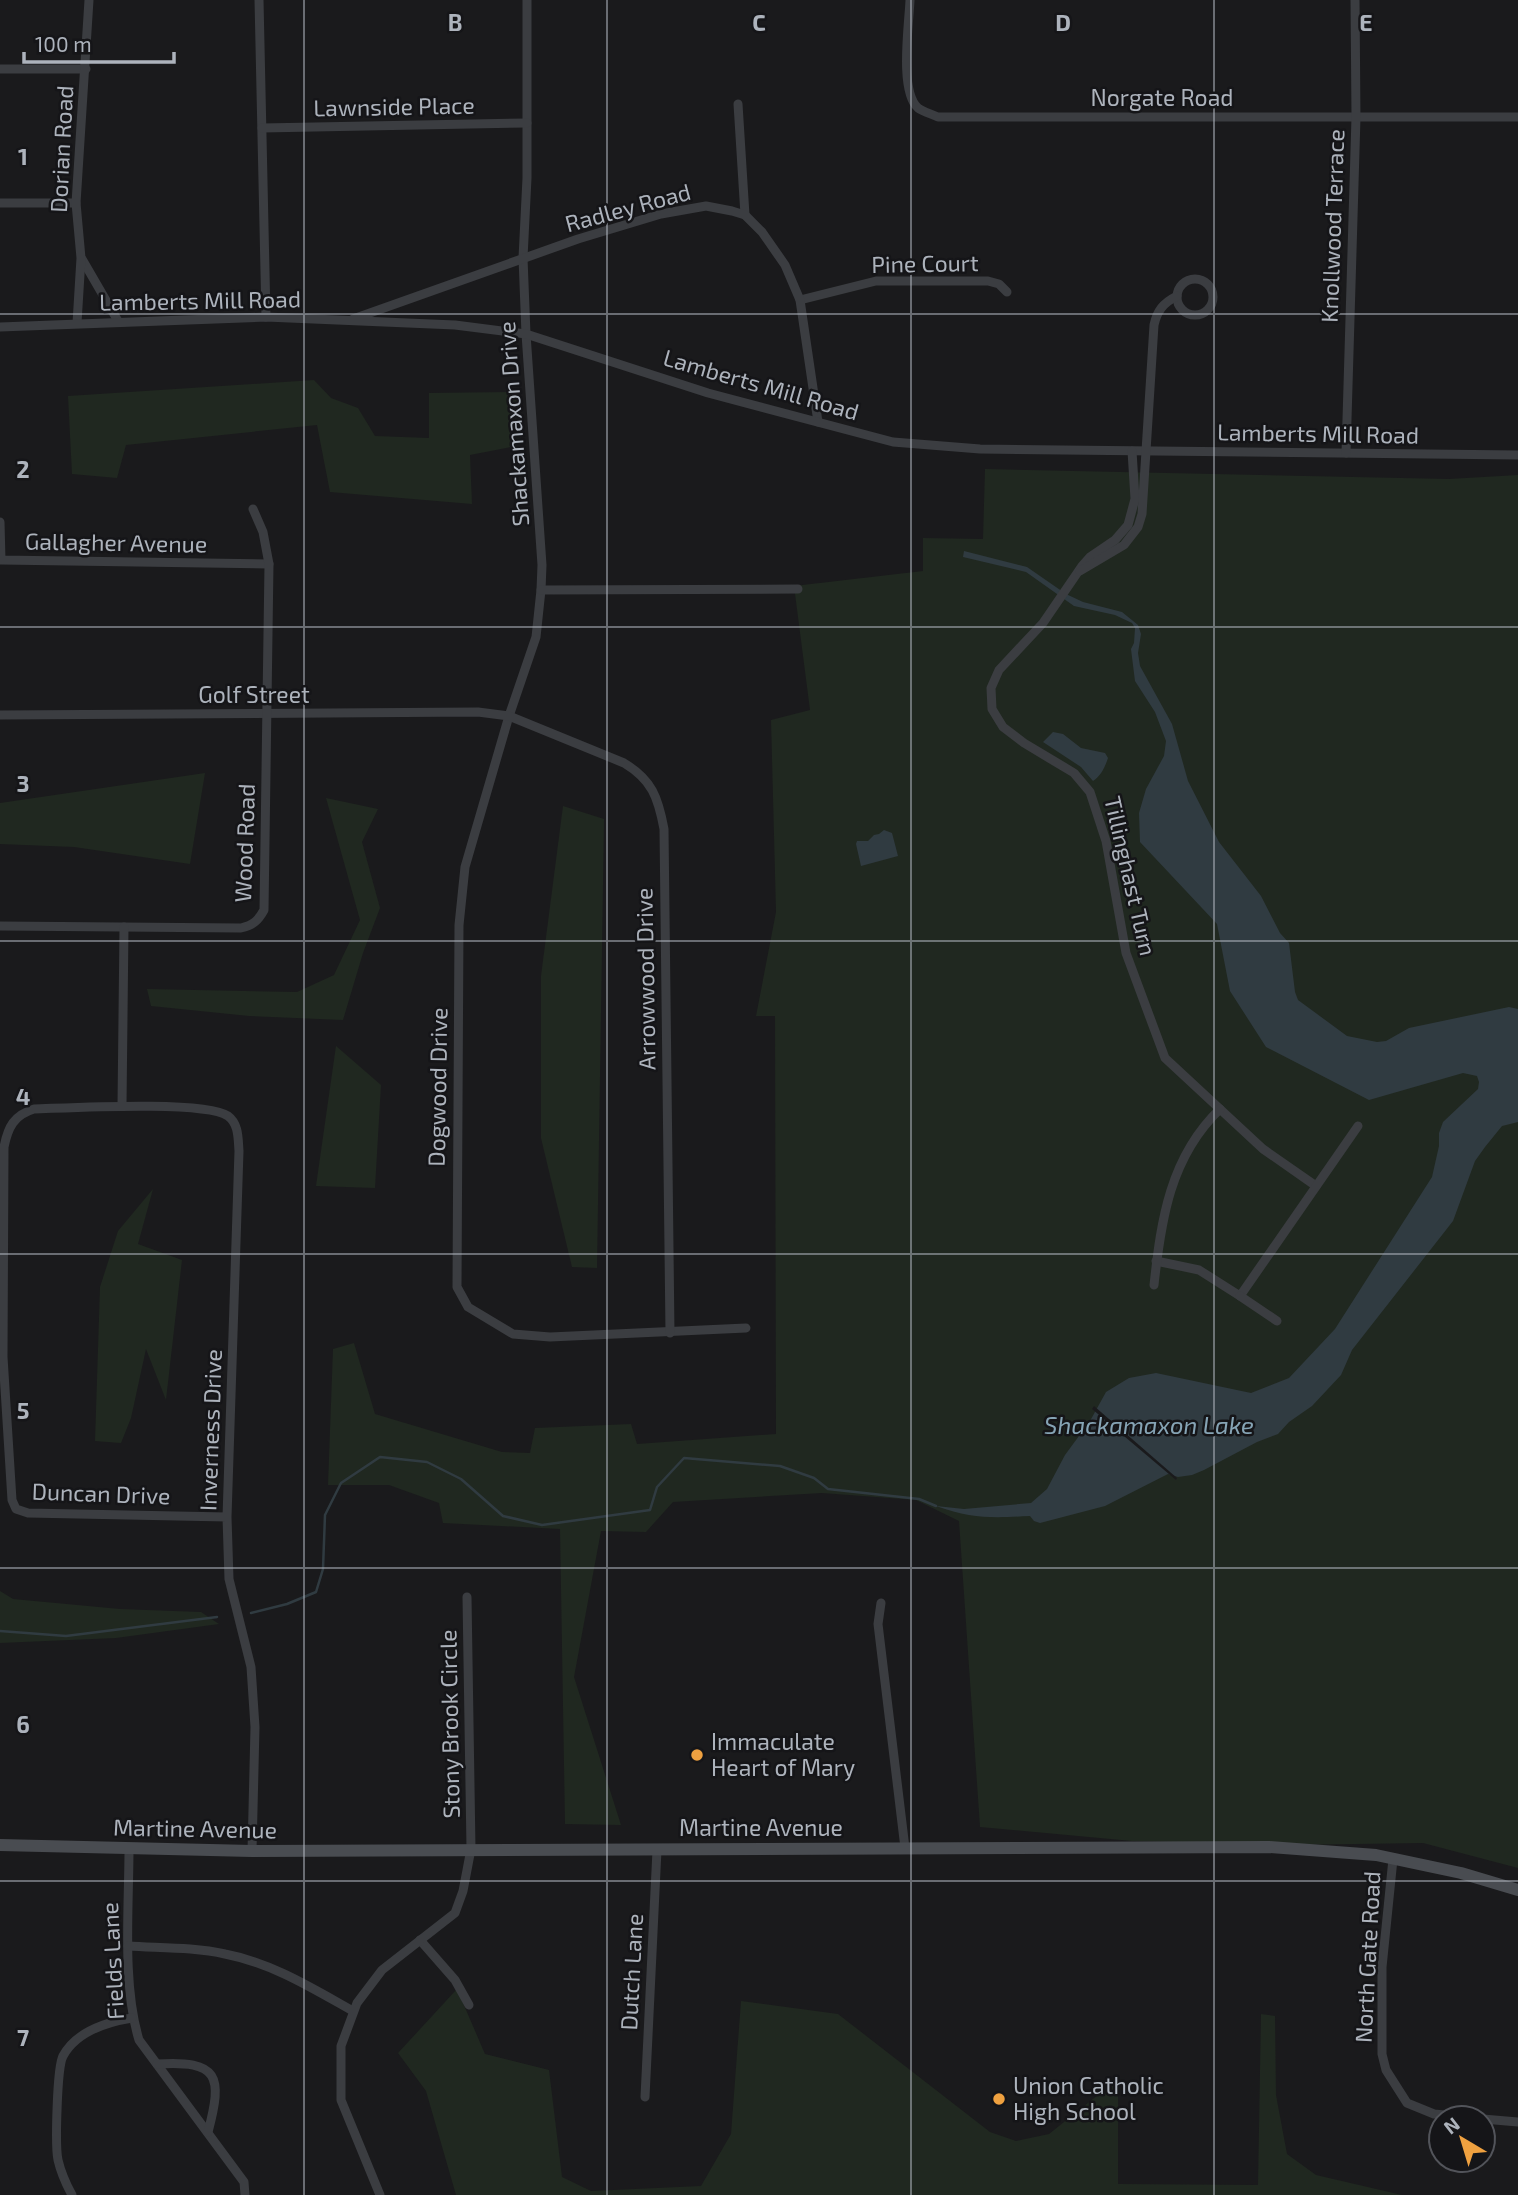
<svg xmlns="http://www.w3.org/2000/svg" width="1518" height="2195" font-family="'Exo 2',sans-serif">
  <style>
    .green { fill: #202820 }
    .water { fill: #303b41 }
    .pier { fill: #1a1a1c }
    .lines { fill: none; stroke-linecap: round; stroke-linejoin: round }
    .stream { stroke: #303b41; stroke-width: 2.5 }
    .minor { stroke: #3b3d41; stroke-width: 9 }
    .secondary { stroke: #494c51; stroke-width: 12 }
    .grid { fill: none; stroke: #adb3bc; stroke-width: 2; stroke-opacity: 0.55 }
    .poi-dot { fill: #efa140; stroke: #151518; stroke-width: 2.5 }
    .labels { text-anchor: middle; stroke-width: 5; stroke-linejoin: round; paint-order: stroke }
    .street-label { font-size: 23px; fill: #adb3bc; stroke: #151518 }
    .poi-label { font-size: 23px; fill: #adb3bc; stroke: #151518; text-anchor: start }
    .water-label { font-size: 24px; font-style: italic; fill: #86a4b5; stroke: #151518 }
    .grid-label { font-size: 23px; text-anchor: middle; font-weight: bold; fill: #adb3bc; stroke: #151518; stroke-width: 5; stroke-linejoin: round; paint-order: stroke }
  </style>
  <rect width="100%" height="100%" fill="#1a1a1c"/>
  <g class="green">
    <path d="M 314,380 L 331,398 L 358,408 L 375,436 L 429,438 L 429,393 L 518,392 L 521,445 L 470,455 L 472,504 L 330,492 L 317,425 L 126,445 L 117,478 L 72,474 L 68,396 Z"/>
    <path d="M 985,469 L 1449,479 L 1518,475 L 1518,1868 L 1423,1843 L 1289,1845 L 1132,1841 L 980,1827 L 959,1521 L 916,1500 L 822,1493 L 673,1502 L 646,1532 L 601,1531 L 574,1677 L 621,1825 L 565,1824 L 560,1529 L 443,1523 L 439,1503 L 389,1485 L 328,1485 L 333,1349 L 354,1343 L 375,1414 L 502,1452 L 530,1453 L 535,1428 L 631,1424 L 637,1444 L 776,1434 L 775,1016 L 756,1016 L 776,912 L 771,720 L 810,710 L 794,586 L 923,571 L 923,538 L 983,539 Z"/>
    <path d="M 205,773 L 190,864 L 74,847 L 0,844 L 0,803 Z"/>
    <path d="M 326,798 L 378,809 L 362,842 L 380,908 L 363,953 L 343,1020 L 249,1016 L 151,1006 L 147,989 L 297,992 L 334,975 L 360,920 Z"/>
    <path d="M 563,806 L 604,819 L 597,1268 L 572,1267 L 541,1138 L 541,976 Z"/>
    <path d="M 336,1046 L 381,1085 L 375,1188 L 316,1186 Z"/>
    <path d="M 153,1189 L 138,1244 L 182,1260 L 166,1400 L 146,1349 L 131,1418 L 121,1443 L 95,1441 L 100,1287 L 118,1231 Z"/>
    <path d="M 0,1591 L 13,1599 L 120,1609 L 201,1612 L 219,1624 L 116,1638 L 0,1643 Z"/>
    <path d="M 457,1989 L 485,2054 L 549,2070 L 562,2177 L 591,2191 L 701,2186 L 731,2134 L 741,2001 L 838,2014 L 990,2132 L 1016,2141 L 1049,2134 L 1118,2079 L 1118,2184 L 1258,2185 L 1261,2014 L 1275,2016 L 1276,2095 L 1287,2154 L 1316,2175 L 1402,2195 L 456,2195 L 426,2091 L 398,2053 Z"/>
  </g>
  <g class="water">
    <path d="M 964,551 L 1027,567 L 1066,594 L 1083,602 L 1122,612 L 1138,625 L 1141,634 L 1138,653 L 1140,666 L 1172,724 L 1188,781 L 1219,842 L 1261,896 L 1280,933 L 1289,943 L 1295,992 L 1298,1000 L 1347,1036 L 1377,1042 L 1386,1041 L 1409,1028 L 1509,1007 L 1518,1009 L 1518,1122 L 1502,1126 L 1485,1147 L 1475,1161 L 1453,1221 L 1352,1350 L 1341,1375 L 1312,1406 L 1289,1422 L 1278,1434 L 1257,1442 L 1204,1470 L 1192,1475 L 1178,1477 L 1168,1474 L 1105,1506 L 1040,1523 L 1034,1521 L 1030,1516 C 992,1518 973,1519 936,1506 L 964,1509 L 1031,1503 L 1047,1489 L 1065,1455 L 1090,1421 L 1106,1392 L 1129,1378 L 1156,1373 L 1251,1393 L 1289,1378 L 1335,1329 L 1432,1177 L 1439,1146 L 1439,1133 L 1443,1122 L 1478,1089 L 1479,1082 L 1477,1076 L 1463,1073 L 1369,1100 L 1266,1047 L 1230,991 L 1217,924 L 1140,842 L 1139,813 L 1146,789 L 1164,756 L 1166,741 L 1155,712 L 1135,681 L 1131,649 L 1134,643 L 1135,628 L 1132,623 L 1115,615 L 1074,606 L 1026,572 L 963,557 Z"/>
    <path d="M 1053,732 L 1063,734 L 1081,748 L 1105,753 L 1108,758 C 1105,767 1101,776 1093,781 L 1081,767 L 1043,742 Z"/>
    <path d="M 884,830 L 892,833 L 898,856 L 861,866 L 856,844 L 857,841 L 868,841 L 874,835 L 879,834 Z"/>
  </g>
  <path class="pier" d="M 1094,1406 L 1177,1478 L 1176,1480 L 1092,1409 Z"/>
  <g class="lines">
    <g class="stream">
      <path d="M 251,1613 L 287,1604 L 316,1592 L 323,1569 L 325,1515 L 341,1483 L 380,1457 L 427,1462 L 461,1479 L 503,1516 L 542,1525 L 650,1510 L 657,1487 L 684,1458 L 780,1466 L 814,1478 L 828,1489 L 919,1499 L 936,1506"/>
      <path d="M 0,1631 L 66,1636 L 217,1617"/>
    </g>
    <g class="minor">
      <path d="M 259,0 L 266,317"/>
      <path d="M 527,0 L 527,178 L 523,258 L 526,334 L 542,565 L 541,590 L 536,637 L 509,716 L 465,867 L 459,925 L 457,1287 L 468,1307 L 513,1334 L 550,1337 L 746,1328"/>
      <path d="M 910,0 C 909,25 899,91 918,108 C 923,112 932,114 938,117 L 1518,117"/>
      <path d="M 0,69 L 86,69"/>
      <path d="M 738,104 L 745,215"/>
      <path d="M 262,128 L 527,123"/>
      <path d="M 0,203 L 76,203"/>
      <path d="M 82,259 L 118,321"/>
      <circle cx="1195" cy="297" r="18"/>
      <path d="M 800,300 L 876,281 L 988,281 L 999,284 L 1007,292"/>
      <path d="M 353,319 L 578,239 L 661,214 L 706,206 L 732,211 L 745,215 L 762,232 L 785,265 L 800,300 L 818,422"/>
      <path d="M 77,323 L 81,258 L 76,203 L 89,0"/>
      <path d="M 0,327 L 266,317 L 455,325 L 526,334 L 708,393 L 893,442 L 980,449 L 1518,455"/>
      <path d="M 1132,451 L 1135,499 L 1128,525 L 1115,540 L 1090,557 L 1082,566 L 1043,623 L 999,670 L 991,688 L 992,709 L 1003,727 L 1024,743 L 1074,773 L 1090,792 L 1106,841 L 1126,953 L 1165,1058 L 1263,1149 L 1316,1186"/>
      <path d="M 1346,453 L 1356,117 L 1355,0"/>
      <path d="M 0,522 L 1,560 L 269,564"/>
      <path d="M 1080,571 L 1124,545 L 1138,527 L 1142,514 L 1154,325 C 1157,311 1163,303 1177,296"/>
      <path d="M 541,590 L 798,589"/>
      <path d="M 0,715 L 478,712 L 509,716 L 624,763 C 652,780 658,797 664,829 L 670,1333"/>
      <path d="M 0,926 L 241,928 C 253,925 258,921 264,910 L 269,564 L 263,532 L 253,509"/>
      <path d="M 122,1106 L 124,927"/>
      <path d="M 1156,1261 L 1199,1270 L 1240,1296 L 1358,1126"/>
      <path d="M 1154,1285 C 1161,1220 1170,1157 1220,1109"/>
      <path d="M 1240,1296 L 1277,1321"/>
      <path d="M 227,1517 L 28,1513 L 16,1509 L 12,1500 L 3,1357 L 4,1147 C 8,1127 14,1115 34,1109 C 68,1108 205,1100 228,1116 C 239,1124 238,1139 239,1151 L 227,1517 L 229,1579 L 251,1667 L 255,1727 L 252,1851"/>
      <path d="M 881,1603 L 878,1624 L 905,1848"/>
      <path d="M 129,1849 C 129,1908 122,1984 139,2040 L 244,2182 L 245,2195"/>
      <path d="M 1393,1859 L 1382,1967 L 1382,2054 L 1386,2070 L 1407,2103 L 1434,2114 L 1477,2118"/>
      <path d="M 420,1940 L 455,1980 L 469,2005"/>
      <path d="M 128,1946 C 160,1948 194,1947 225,1954 C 272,1963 312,1988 353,2011"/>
      <path d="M 157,2064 C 219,2060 223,2076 208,2132"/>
      <path d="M 645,2097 L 657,1850"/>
      <path d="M 1483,2119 L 1518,2122"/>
      <path d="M 72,2195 C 66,2184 61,2173 58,2160 C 55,2146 57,2067 63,2056 C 76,2032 107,2022 132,2018"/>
      <path d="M 380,2195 L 341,2100 L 341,2046 L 357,2003 L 382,1970 L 455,1913 L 463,1891 L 471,1849 L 467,1597"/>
    </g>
    <path class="secondary" d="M 0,1845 L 252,1851 L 1269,1847 L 1376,1855 L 1461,1873 L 1518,1890"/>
  </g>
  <path class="grid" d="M 304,0 L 304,2195M 607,0 L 607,2195M 911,0 L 911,2195M 1214,0 L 1214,2195M 0,314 L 1518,314M 0,627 L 1518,627M 0,941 L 1518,941M 0,1254 L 1518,1254M 0,1568 L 1518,1568M 0,1881 L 1518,1881"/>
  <g class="poi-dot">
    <circle cx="697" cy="1755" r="7"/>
    <circle cx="999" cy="2099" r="7"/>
  </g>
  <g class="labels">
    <g class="street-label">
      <text x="1162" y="106">Norgate Road</text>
      <text transform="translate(394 107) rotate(-1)" y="8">Lawnside Place</text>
      <text transform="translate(62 149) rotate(-87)" y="8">Dorian Road</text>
      <text transform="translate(628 208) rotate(-15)" y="8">Radley Road</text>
      <text transform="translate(1333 226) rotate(-88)" y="8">Knollwood Terrace</text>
      <text transform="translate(925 264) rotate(-1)" y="8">Pine Court</text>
      <text transform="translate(200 301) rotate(-1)" y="8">Lamberts Mill Road</text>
      <text transform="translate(761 385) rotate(16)" y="8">Lamberts Mill Road</text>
      <text transform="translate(514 424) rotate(-94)" y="8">Shackamaxon Drive</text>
      <text transform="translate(1318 434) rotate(1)" y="8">Lamberts Mill Road</text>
      <text transform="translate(116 543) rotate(1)" y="8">Gallagher Avenue</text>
      <text x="254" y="703">Golf Street</text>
      <text transform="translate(245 843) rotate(-88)" y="8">Wood Road</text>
      <text transform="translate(1130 876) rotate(77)" y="8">Tillinghast Turn</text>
      <text transform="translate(646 979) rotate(-91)" y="8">Arrowwood Drive</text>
      <text transform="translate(438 1087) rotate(-89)" y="8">Dogwood Drive</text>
      <text transform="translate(211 1430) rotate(-88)" y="8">Inverness Drive</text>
      <text transform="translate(101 1494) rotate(2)" y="8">Duncan Drive</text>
      <text transform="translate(450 1724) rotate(-91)" y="8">Stony Brook Circle</text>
      <text x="761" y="1836">Martine Avenue</text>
      <text transform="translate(195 1829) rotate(1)" y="8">Martine Avenue</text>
      <text transform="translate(1368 1957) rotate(-87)" y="8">North Gate Road</text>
      <text transform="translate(113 1961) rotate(-93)" y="8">Fields Lane</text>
      <text transform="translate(632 1972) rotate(-87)" y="8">Dutch Lane</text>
    </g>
    <g class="poi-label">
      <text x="711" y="1750">Immaculate<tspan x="711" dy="26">Heart of Mary</tspan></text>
      <text x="1013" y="2094">Union Catholic<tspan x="1013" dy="26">High School</tspan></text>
    </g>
    <g class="water-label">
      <text x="1149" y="1434">Shackamaxon Lake</text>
    </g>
  </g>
  <g class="grid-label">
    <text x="455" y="31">B</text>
    <text x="759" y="31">C</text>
    <text x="1063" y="31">D</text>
    <text x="1366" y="31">E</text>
    <text x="23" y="165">1</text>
    <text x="23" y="478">2</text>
    <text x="23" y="792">3</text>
    <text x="23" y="1105">4</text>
    <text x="23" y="1419">5</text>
    <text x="23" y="1733">6</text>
    <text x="23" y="2046">7</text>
  </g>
  <g transform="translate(1462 2139) rotate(322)"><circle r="33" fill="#151518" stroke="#52545a" stroke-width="2"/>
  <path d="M0-5L12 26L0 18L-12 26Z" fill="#efa140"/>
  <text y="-10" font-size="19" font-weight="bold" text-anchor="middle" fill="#adb3bc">N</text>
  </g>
  <path d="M24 52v10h150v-10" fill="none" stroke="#adb3bc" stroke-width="3.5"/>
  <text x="35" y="52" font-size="21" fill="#adb3bc" stroke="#151518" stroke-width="5" paint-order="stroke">100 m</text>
</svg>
